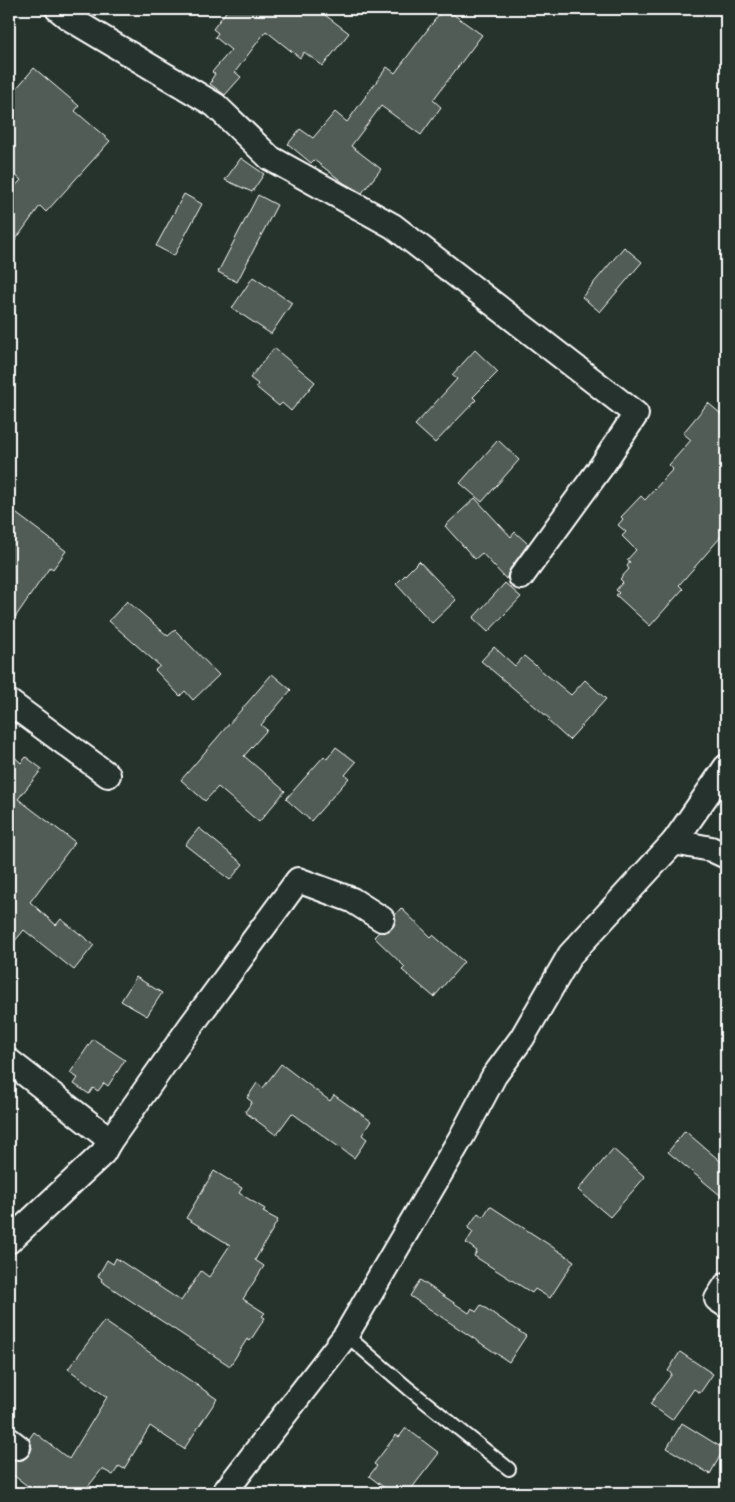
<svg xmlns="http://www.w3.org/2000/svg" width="735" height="1502" font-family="'Playpen Sans',sans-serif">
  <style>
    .building { fill: #515c57; stroke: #fff }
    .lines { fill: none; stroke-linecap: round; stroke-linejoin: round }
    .service-casing { stroke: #fff; stroke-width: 16 }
    .minor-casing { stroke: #fff; stroke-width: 28 }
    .service { stroke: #26332d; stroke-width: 12 }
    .minor { stroke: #26332d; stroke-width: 24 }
  </style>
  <rect width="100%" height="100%" fill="#26332d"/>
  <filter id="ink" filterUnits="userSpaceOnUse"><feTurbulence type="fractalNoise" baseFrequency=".02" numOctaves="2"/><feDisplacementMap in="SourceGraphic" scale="10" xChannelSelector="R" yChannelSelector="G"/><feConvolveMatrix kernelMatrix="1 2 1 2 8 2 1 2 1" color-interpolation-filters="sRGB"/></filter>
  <g filter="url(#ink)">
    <g class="building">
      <path d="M 228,9 L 317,9 L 349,33 L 323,66 L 304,52 L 300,58 L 266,31 L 235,72 L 241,77 L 225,95 L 210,84 L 212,81 L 211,80 L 215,74 L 212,72 L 231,50 L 215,37 L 218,33 L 213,29 Z"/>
      <path d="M 443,9 L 446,9 L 482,35 L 433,100 L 441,107 L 421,135 L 381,106 L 351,146 L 381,169 L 362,193 L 344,183 L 314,160 L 311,163 L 288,144 L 300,129 L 313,138 L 335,112 L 347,122 L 387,67 L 395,73 Z"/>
      <path d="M 34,68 L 79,106 L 75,111 L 110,141 L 46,212 L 40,206 L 9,249 L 9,193 L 21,180 L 9,170 L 9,97 Z"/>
      <path d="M 241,158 L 264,174 L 252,192 L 225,180 Z"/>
      <path d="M 184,194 L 202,204 L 174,256 L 156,246 Z"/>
      <path d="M 258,195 L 277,205 L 237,282 L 218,272 Z"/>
      <path d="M 624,247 L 642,262 L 600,312 L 582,297 Z"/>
      <path d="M 253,277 L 292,303 L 271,334 L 232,308 Z"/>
      <path d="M 274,348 L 315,382 L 291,411 L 282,403 L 279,406 L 256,387 L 258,384 L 250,378 Z"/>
      <path d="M 475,350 L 498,372 L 473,397 L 476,400 L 435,443 L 415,425 L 457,379 L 452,375 Z"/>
      <path d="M 708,403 L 726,418 L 726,531 L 679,585 L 683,589 L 650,626 L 616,595 L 619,593 L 616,590 L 623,582 L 620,579 L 629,569 L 627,566 L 630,562 L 627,560 L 636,550 L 622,536 L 626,532 L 618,525 L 623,519 L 621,517 L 641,496 L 645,500 L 673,469 L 669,465 L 691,440 L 683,433 Z"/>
      <path d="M 498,440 L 519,460 L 482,502 L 460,483 Z"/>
      <path d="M 475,498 L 511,537 L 515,532 L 528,544 L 510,569 L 506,579 L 482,553 L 475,559 L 445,526 Z"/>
      <path d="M 9,508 L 66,551 L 53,569 L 50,567 L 9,626 Z"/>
      <path d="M 419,561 L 456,600 L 432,623 L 396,584 Z"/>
      <path d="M 505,583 L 521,597 L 488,632 L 473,618 Z"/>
      <path d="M 127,601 L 168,636 L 175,630 L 219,675 L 193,700 L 185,691 L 180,696 L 155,670 L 160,666 L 109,621 Z"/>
      <path d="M 494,647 L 515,666 L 524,656 L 571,695 L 585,680 L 606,699 L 569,740 L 548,721 L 550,719 L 481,661 Z"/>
      <path d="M 272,674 L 291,690 L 261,725 L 267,730 L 244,756 L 285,791 L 259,822 L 218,787 L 205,801 L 181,780 Z"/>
      <path d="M 336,747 L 356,762 L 345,775 L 349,778 L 311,821 L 286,799 L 324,756 L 327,759 Z"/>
      <path d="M 9,752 L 21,763 L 26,757 L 42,769 L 18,799 L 75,842 L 30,902 L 56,925 L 61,919 L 94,945 L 74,970 L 24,930 L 9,948 Z"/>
      <path d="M 199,828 L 243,864 L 230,880 L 185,845 Z"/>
      <path d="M 401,908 L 431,937 L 433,935 L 464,962 L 434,997 L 402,970 L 405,967 L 374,937 L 379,932 L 388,931 L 393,927 L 396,920 L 395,915 Z"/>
      <path d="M 136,977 L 162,993 L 147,1016 L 121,1001 Z"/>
      <path d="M 93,1039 L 125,1060 L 108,1086 L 104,1083 L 98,1091 L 93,1088 L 89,1094 L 74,1084 L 78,1078 L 70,1073 Z"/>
      <path d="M 281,1064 L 330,1101 L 334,1095 L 371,1121 L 362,1135 L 367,1139 L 354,1158 L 292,1113 L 276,1135 L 245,1112 L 252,1102 L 247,1098 L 257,1083 L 263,1088 Z"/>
      <path d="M 685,1131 L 726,1166 L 726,1200 L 668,1152 Z"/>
      <path d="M 613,1149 L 645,1177 L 610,1217 L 578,1190 Z"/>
      <path d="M 214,1171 L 242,1188 L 239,1193 L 265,1209 L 263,1212 L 278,1220 L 255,1260 L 264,1266 L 243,1299 L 265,1313 L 262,1316 L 265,1318 L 250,1341 L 247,1339 L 230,1366 L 101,1281 L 102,1279 L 98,1276 L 107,1260 L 113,1264 L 116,1258 L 181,1301 L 201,1271 L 209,1277 L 230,1245 L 186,1218 Z"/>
      <path d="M 490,1206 L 574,1261 L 550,1298 L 535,1289 L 532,1293 L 474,1256 L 477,1251 L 466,1243 L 473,1232 L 468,1228 L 478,1213 L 483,1217 Z"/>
      <path d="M 420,1280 L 469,1313 L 472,1308 L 476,1312 L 481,1305 L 526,1336 L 509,1362 L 410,1296 Z"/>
      <path d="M 104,1321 L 217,1399 L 184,1449 L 150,1426 L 124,1469 L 119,1466 L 113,1475 L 102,1469 L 83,1493 L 37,1493 L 9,1472 L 9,1465 L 13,1459 L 23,1460 L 29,1455 L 32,1448 L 29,1439 L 34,1432 L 69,1459 L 107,1397 L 68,1369 Z"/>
      <path d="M 680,1352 L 713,1374 L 700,1393 L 694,1389 L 672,1420 L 650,1404 L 672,1374 L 668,1371 Z"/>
      <path d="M 682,1423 L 724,1449 L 710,1474 L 667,1448 Z"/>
      <path d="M 406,1428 L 439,1453 L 408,1493 L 391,1493 L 369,1476 L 377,1466 L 374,1464 L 396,1435 L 399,1437 Z"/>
    </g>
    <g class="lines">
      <g class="service-casing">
        <path id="service" d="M 346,1335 L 409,1389 L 509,1469"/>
      </g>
      <g class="minor-casing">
        <g id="minor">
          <path d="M 58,9 L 69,18 L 215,105 L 270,158 L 393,226 L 636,414 L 601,467 L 521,577"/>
          <path d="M 9,702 L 108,775"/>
          <path d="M 674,842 L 726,767"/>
          <path d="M 9,1061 L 104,1135 L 109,1142 L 103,1153 L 9,1241"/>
          <path d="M 109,1142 L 190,1027 L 298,880 L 352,900 L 382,919"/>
          <path d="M 726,1285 L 717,1299 L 726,1305"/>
          <path d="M 9,1440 L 18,1447"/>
          <path d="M 224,1493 L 346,1335 L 462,1136 L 494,1076 L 522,1038 L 570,955 L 674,842 L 711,849 L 726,856"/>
        </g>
      </g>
      <use href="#service" class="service"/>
      <use href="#minor" class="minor"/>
    </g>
  </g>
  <rect width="735" height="1502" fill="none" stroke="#26332d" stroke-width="30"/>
  <rect x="15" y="15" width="705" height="1472" fill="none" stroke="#fff" stroke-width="2" filter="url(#ink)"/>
</svg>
